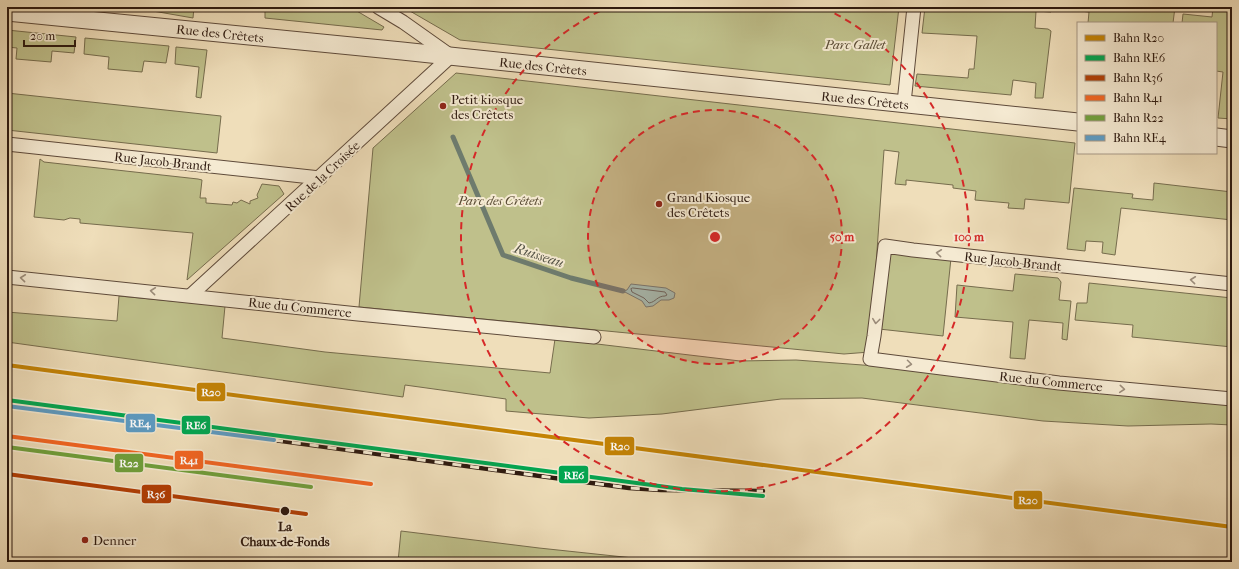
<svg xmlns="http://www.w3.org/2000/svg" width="1239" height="569" font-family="'IM FELL French Canon',serif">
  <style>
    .green { fill: #bfc08b; stroke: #766c4d }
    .water { fill: #9abcab; stroke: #6e7b6d }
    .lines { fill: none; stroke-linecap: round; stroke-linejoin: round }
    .shore { stroke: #646a5d; stroke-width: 1 }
    .stream { stroke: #6e7b6d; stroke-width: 5 }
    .minor-casing { stroke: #5e4a3a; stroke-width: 15 }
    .tertiary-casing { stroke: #5e4a3a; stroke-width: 19 }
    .minor { stroke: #f5ead2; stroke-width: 13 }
    .tertiary { stroke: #f5ead2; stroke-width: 17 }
    .rail-casing { stroke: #2d190f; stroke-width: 4.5 }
    .rail { stroke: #f5ead2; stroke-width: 3; stroke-dasharray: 9; stroke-linecap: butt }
    .rail-1-casing { stroke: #f5ead2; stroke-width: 7 }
    .rail-2-casing { stroke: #f5ead2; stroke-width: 7 }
    .rail-3-casing { stroke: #f5ead2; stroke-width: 7 }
    .rail-4-casing { stroke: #f5ead2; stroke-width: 7 }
    .rail-5-casing { stroke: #f5ead2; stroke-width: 7 }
    .rail-6-casing { stroke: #f5ead2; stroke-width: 7 }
    .rail-1 { stroke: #c48304; stroke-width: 4 }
    .rail-2 { stroke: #00a651; stroke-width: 4 }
    .rail-3 { stroke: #b23f06; stroke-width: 4 }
    .rail-4 { stroke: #f26522; stroke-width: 4 }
    .rail-5 { stroke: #70a03c; stroke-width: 4 }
    .rail-6 { stroke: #5c9bc3; stroke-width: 4 }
    .oneway { stroke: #9b8c7a }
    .ring { fill: none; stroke: #d62828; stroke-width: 2; stroke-dasharray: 7 5 }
    .poi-dot { fill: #8f2418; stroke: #f5ead2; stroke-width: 1.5 }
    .stop-dot { fill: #2d190f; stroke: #f5ead2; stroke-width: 1.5 }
    .labels { text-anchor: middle; stroke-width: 4; stroke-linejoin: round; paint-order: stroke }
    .street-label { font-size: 13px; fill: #2d190f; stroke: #f5ead2 }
    .park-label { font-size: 13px; font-style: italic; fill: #594b34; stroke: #f5ead2 }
    .poi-label { font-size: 13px; fill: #2d190f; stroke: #f5ead2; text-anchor: start }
    .stop-label { font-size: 13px; font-weight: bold; fill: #2d190f; stroke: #f5ead2 }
    .water-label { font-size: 14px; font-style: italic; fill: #535246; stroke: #f5ead2 }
    .centre { fill: #d62828; stroke: #f5ead2; stroke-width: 2 }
    .ring-label { font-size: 12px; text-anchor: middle; font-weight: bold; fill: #d62828; stroke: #f5ead2; stroke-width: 4; stroke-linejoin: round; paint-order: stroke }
    .line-badge { stroke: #f5ead2; stroke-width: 1.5 }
    .badge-label { font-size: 11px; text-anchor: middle; font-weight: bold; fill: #fff }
  </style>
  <rect width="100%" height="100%" fill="#efdeba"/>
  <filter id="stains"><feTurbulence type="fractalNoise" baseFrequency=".005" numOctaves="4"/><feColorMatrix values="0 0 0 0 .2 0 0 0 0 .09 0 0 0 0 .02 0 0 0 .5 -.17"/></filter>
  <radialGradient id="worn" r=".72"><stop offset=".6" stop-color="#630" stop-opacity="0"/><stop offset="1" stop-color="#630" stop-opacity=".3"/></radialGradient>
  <g class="green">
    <path d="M 130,7 L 194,7 L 193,18 Z"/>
    <path d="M 265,7 L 350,7 L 384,27 L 382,30 L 265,18 Z"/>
    <path d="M 403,7 L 899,7 L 890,85 L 460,40 Z"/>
    <path d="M 925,7 L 1051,7 L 1051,12 L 1036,11 L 1035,28 L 1048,29 L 1051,31 L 1043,98 L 1035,98 L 1036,83 L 1013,80 L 1011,95 L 915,86 L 917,74 L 968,78 L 969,69 L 974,69 L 977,36 L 922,33 Z"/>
    <path d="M 1080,7 L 1175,7 L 1173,23 L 1088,23 L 1089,12 L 1080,11 Z"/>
    <path d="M 1213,7 L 1232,9 L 1232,119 L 1218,118 L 1223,72 L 1216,71 L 1216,23 L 1182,23 L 1183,14 L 1212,17 Z"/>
    <path d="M 7,30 L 76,37 L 74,53 L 52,51 L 51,62 L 16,59 L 17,48 L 7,47 Z"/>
    <path d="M 85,38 L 169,46 L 166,63 L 144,61 L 142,72 L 108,69 L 109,57 L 84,54 Z"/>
    <path d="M 176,47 L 207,50 L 201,98 L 196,97 L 199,67 L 175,64 Z"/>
    <path d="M 456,73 L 1075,143 L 1069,203 L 1025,199 L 1024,209 L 1008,208 L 1009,203 L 975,200 L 976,191 L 953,188 L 953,185 L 906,180 L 906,185 L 895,184 L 899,152 L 884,150 L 870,352 L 844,354 L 359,307 L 373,148 Z"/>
    <path d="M 7,93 L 221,116 L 217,153 L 7,130 Z"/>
    <path d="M 40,159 L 44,162 L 198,179 L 202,180 L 200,198 L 206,198 L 206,203 L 232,205 L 233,202 L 237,203 L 241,200 L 250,204 L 250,201 L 258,198 L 257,195 L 262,184 L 279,186 L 284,194 L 187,280 L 193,233 L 80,223 L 80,219 L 70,218 L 64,220 L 34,217 Z"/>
    <path d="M 1154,183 L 1232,192 L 1232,220 L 1121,208 L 1115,255 L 1102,253 L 1103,242 L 1086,241 L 1085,251 L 1067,249 L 1074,188 L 1133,194 L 1132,198 L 1153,200 Z"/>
    <path d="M 887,251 L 951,258 L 943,336 L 879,329 Z"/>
    <path d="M 1015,274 L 1058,278 L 1061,282 L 1059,300 L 1071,301 L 1067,340 L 1062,339 L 1063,323 L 1029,320 L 1025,359 L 1010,358 L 1013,322 L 955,317 L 957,285 L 1013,291 Z"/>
    <path d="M 1089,283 L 1232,298 L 1232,347 L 1132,337 L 1133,325 L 1075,320 L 1077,303 L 1087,303 Z"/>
    <path d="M 119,296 L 225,306 L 222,338 L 325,352 L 550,373 L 555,339 L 740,361 L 796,360 L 889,367 L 1232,404 L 1232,425 L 1211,424 L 1128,426 L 1043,421 L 862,398 L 781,399 L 662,414 L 589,418 L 506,411 L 506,399 L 405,385 L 403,397 L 7,342 L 7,312 L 117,321 Z"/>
    <path d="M 401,531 L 539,548 L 671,562 L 575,562 L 538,558 L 537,562 L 398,562 Z"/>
  </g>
  <path class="water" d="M 631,284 L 666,288 L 675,293 L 674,298 L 669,300 L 661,300 L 653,306 L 646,307 L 642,301 L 623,291 L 627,290 Z"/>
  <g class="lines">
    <path class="shore" d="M 633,288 L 665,292 L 667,295 L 665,296 C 657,296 656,302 649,303 L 644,298 L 632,292 L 631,289 Z"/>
    <path class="stream" d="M 453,137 L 503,255 L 571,278 L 623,291"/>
    <g class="minor-casing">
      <g id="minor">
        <path d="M 904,103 L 914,7"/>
        <path d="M 7,144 L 320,178"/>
        <path d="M 7,277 L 358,314 L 594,337"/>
        <path d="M 1232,284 L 913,250 L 885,246 L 874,336 L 870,359 L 1059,383 L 1232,399"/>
        <path d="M 191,295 L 451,56 L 403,22 L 378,7"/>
      </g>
    </g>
    <g class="tertiary-casing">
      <g id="tertiary">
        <path d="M 7,12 L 402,51 L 1078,122"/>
        <path d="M 1216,137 L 1232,139"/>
      </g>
    </g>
    <use href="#minor" class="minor"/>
    <use href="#tertiary" class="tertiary"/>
    <g class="rail-casing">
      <path id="rail" d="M 274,440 L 629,488 L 661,490 L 763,491"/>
    </g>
    <use href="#rail" class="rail"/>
    <g class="rail-1-casing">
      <path id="rail-1" d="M 7,365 L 1232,527"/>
    </g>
    <g class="rail-2-casing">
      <path id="rail-2" d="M 7,400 L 682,489 L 763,496"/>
    </g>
    <g class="rail-3-casing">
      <path id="rail-3" d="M 7,474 L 306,514"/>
    </g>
    <g class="rail-4-casing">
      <path id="rail-4" d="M 7,436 L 371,484"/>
    </g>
    <g class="rail-5-casing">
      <path id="rail-5" d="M 7,447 L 311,487"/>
    </g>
    <g class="rail-6-casing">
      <path id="rail-6" d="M 7,406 L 274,440"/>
    </g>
    <use href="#rail-1" class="rail-1"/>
    <use href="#rail-2" class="rail-2"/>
    <use href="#rail-3" class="rail-3"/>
    <use href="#rail-4" class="rail-4"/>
    <use href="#rail-5" class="rail-5"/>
    <use href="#rail-6" class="rail-6"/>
  </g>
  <defs><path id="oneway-chevron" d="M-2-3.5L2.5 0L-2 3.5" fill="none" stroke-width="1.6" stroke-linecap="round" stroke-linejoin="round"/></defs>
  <g class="oneway">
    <use href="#oneway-chevron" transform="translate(939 253) rotate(-174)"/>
    <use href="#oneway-chevron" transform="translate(23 278) rotate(-174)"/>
    <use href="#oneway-chevron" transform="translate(1193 280) rotate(-174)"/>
    <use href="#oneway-chevron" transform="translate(153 291) rotate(-174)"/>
    <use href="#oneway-chevron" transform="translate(876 321) rotate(97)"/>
    <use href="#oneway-chevron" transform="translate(909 364) rotate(7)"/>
    <use href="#oneway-chevron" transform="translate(1122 389) rotate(5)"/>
  </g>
  <circle cx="715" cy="237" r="127" fill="#d62828" fill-opacity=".12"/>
  <g class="ring">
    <circle cx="715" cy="237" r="127"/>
    <path d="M824 8A254 254 0 1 1 606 8"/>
  </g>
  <g class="poi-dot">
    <circle cx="443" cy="106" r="4"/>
    <circle cx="659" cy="204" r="4"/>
    <circle cx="85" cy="540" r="4"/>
  </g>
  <circle class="stop-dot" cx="285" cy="511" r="5"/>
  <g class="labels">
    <g class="street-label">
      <text transform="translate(220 33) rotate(6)" y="5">Rue des Crêtets</text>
      <text transform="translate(543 66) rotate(6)" y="5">Rue des Crêtets</text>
      <text transform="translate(865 100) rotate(6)" y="5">Rue des Crêtets</text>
      <text transform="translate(163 161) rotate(6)" y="5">Rue Jacob-Brandt</text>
      <text transform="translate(322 176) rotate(-43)" y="5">Rue de la Croisée</text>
      <text transform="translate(1013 261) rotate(6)" y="5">Rue Jacob-Brandt</text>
      <text transform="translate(300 307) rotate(6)" y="5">Rue du Commerce</text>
      <text transform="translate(1051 381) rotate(6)" y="5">Rue du Commerce</text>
    </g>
    <g class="park-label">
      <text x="855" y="49">Parc Gallet</text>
      <text x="500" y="205">Parc des Crêtets</text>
    </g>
    <g class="poi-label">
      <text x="451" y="104">Petit kiosque<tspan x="451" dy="15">des Crêtets</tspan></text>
      <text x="667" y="202">Grand Kiosque<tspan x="667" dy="15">des Crêtets</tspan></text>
      <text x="93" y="545">Denner</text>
    </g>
    <g class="stop-label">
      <text x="285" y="531">La<tspan x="285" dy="15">Chaux-de-Fonds</tspan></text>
    </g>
    <g class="water-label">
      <text transform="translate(539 255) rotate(18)" y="5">Ruisseau</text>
    </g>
  </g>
  <circle cx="715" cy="237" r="6" class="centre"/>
  <g class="ring-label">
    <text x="842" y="241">50 m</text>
    <text x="969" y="241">100 m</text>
  </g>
  <g class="line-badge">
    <rect x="196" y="382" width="30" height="20" rx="4" fill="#c48304"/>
    <rect x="125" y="413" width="31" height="20" rx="4" fill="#5c9bc3"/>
    <rect x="181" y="415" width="30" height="20" rx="4" fill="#00a651"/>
    <rect x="604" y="436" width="31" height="20" rx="4" fill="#c48304"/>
    <rect x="174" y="450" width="30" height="20" rx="4" fill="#f26522"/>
    <rect x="114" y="453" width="30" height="20" rx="4" fill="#70a03c"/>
    <rect x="558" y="465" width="31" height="19" rx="4" fill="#00a651"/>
    <rect x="141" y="484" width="31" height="20" rx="4" fill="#b23f06"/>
    <rect x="1013" y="490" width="30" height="20" rx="4" fill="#c48304"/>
  </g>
  <g class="badge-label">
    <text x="211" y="396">R20</text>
    <text x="140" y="427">RE4</text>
    <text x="196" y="429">RE6</text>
    <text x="620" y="450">R20</text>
    <text x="189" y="464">R41</text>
    <text x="129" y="467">R22</text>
    <text x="574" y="479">RE6</text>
    <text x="156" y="498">R36</text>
    <text x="1028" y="504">R20</text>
  </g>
  <rect width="1239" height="569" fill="none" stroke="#efdeba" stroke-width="24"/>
  <rect x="8" y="8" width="1223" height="553" fill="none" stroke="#2d190f" stroke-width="2"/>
  <rect x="12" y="12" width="1215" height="545" fill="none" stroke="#2d190f"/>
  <rect x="1077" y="22" width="140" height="132" fill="#f5ead2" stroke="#a59684"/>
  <rect x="1085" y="35" width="20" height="6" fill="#c48304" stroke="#a59684"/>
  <text x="1113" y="42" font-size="12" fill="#2d190f">Bahn R20</text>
  <rect x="1085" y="55" width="20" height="6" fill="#00a651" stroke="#a59684"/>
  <text x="1113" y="62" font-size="12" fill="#2d190f">Bahn RE6</text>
  <rect x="1085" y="75" width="20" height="6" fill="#b23f06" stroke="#a59684"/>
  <text x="1113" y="82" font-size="12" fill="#2d190f">Bahn R36</text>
  <rect x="1085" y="95" width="20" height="6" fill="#f26522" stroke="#a59684"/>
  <text x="1113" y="102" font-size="12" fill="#2d190f">Bahn R41</text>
  <rect x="1085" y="115" width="20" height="6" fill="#70a03c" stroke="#a59684"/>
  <text x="1113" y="122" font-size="12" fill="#2d190f">Bahn R22</text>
  <rect x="1085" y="135" width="20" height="6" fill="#5c9bc3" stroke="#a59684"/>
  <text x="1113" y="142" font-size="12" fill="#2d190f">Bahn RE4</text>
  <path d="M24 40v6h51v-6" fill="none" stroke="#2d190f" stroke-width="2"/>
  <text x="30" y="40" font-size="12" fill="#2d190f" stroke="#f5ead2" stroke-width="3" paint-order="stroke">20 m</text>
  <rect width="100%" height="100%" filter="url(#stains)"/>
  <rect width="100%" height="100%" fill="url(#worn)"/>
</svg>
